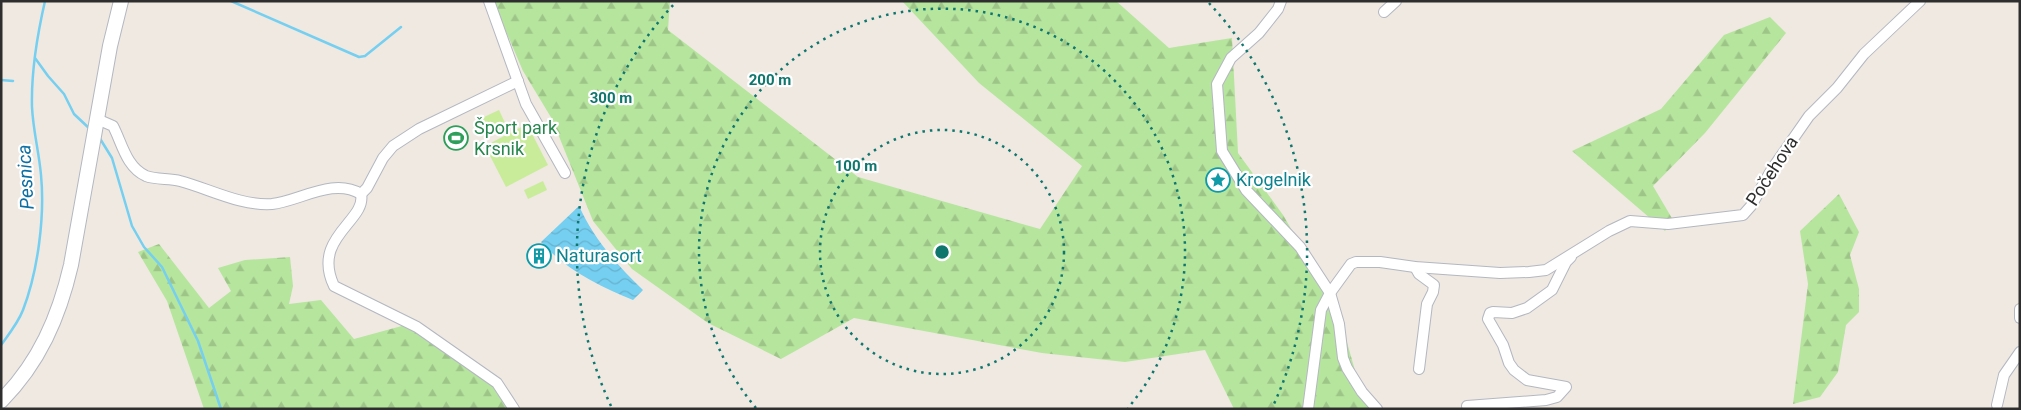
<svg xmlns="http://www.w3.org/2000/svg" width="2021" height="410" font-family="Roboto,sans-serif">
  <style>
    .forest { fill: url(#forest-firs) }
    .pitch { fill: #c9ec9a }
    .water { fill: url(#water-waves) }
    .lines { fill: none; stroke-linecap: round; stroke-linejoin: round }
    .stream { stroke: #75cff0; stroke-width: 2.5 }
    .street-casing { stroke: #b4b7c1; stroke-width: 12 }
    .secondary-casing { stroke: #b4b7c1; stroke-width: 16 }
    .street { stroke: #fff; stroke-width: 10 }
    .secondary { stroke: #fff; stroke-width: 14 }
    .ring { fill: none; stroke: #0f766e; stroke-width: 2.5; stroke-dasharray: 2.5 5 }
    .labels { text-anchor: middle; stroke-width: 4.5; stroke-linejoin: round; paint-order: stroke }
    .leisure-label { font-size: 18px; fill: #27864d; stroke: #fff; text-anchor: start }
    .street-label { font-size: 18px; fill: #2e2e2e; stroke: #fff }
    .culture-label { font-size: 18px; fill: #0d838f; stroke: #fff; text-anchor: start }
    .water-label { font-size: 19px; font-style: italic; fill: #0d6fa3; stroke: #fff }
    .centre { fill: #0f766e; stroke: #fff; stroke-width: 2.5 }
    .ring-label { font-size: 15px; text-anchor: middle; font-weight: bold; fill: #0f766e; stroke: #fff; stroke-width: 4.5; stroke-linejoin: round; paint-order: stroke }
  </style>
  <defs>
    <pattern id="forest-firs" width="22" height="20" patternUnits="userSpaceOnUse" patternTransform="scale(1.25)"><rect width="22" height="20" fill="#b6e59e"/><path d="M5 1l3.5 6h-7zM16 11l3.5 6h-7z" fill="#9dc588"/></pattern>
    <pattern id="water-waves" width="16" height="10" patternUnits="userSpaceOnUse" patternTransform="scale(1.25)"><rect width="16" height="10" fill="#75cff0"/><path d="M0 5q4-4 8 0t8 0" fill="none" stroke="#66b2ce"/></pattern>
  </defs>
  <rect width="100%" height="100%" fill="#efe9e1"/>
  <g class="forest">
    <path d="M 493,1 L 670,1 L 668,30 L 858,177 L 1040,229 L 1082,166 L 979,83 L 902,1 L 1116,1 L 1169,48 L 1232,38 L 1238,153 L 1283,215 L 1337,307 L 1356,374 L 1379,409 L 1234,409 L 1205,350 L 1125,362 L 1042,353 L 854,318 L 781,359 L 708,323 L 632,269 L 593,221 L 552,119 L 523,71 Z"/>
    <path d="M 1770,17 L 1786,33 L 1705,133 L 1653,186 L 1673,220 L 1665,231 L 1572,151 L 1661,109 L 1724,35 Z"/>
    <path d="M 1839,194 L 1859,232 L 1850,255 L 1859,289 L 1859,312 L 1846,325 L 1838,372 L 1820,397 L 1793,404 L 1808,284 L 1800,231 Z"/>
    <path d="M 159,244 L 209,308 L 231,291 L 218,268 L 245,260 L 290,257 L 293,286 L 289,304 L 321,300 L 354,339 L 409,324 L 495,385 L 510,409 L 204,409 L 167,301 L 138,252 Z"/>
  </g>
  <g class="pitch">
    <path d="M 499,110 L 507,127 L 490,135 L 482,118 Z"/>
    <path d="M 527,124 L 548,165 L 506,187 L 485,146 Z"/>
    <path d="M 543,181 L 547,190 L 528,199 L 524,190 Z"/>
  </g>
  <path class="water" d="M 579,206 C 594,239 617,265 643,290 L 633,300 C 599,286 566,270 541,242 Z"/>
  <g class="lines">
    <g class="stream">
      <path d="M 231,1 L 359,57 L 365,56 L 401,27"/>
      <path d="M 35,58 L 48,76 L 64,94 L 74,114 L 91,130"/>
      <path d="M 1,80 L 13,81"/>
      <path d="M 99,137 L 112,158 L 132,226 L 144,247 L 162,267 L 198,341 L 221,409"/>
      <path d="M 1,345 C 9,334 18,323 23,310 C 38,271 45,216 41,175 C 39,152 33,130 32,107 C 31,71 37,36 45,1"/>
    </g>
    <g class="street-casing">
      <g id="street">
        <path d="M 489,1 L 526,104 L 565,173"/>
        <path d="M 1281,1 L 1278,9 L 1259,33 L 1231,58 L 1217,84 L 1222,151 L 1246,190 L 1300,247 L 1330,293 L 1339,324 L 1343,358 L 1347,368 L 1362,392 L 1377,409"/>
        <path d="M 1384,12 L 1396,1"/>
        <path d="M 97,119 L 113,126 C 122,143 126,167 146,176 C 156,180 170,178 180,181 C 210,189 240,206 272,204 C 300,201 333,177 361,194"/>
        <path d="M 361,194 C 367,221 311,237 334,286 L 417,327 L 497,383 L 514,409"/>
        <path d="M 361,194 L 367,188 L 383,158 L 393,146 L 419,129 L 518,81"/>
        <path d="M 1415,267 L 1419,274 L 1434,285 L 1433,292 L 1427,304 L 1419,369"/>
        <path d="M 2020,309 L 2020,318"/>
        <path d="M 1997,405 L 2004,375 L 2020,352"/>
        <path d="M 1467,406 L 1546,400 L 1557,397 L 1566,387 L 1527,380 L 1514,370 L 1509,363 L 1503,345 L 1488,319 L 1490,313 L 1493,312 L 1512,313 L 1527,308 L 1552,290 L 1566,262 L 1571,257"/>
        <path d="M 1308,409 L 1321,310 L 1330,293 L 1351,264 L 1356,262 L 1380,262 L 1415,267 L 1500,273 L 1529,272 L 1546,270 L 1609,231 L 1630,221 L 1668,224 L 1743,215 L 1751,206 L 1772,169 L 1809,116 L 1837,88 L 1864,54 L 1920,1"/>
      </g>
    </g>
    <g class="secondary-casing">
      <path id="secondary" d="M 1,401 C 39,363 59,317 71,265 L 110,46 L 121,1"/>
    </g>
    <use href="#street" class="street"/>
    <use href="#secondary" class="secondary"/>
  </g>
  <g class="ring">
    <circle cx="942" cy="252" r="122"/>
    <path d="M756 408A243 243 0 1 1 1128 408"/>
    <path d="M611 406A365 365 0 0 1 675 3M1209 3A365 365 0 0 1 1273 406"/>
  </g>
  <defs>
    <g id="stadium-ring" transform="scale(1.25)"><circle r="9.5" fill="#fff" stroke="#2e9e5b" stroke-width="1.5"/><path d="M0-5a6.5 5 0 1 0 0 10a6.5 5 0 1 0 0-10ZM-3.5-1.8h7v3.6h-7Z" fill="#2e9e5b"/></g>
    <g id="sight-ring" transform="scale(1.25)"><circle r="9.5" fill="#fff" stroke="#0f9aa8" stroke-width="1.5"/><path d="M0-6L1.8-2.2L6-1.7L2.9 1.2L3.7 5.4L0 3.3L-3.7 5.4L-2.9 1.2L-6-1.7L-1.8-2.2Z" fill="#0f9aa8"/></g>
    <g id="building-ring" transform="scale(1.25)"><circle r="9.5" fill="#fff" stroke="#0f9aa8" stroke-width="1.5"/><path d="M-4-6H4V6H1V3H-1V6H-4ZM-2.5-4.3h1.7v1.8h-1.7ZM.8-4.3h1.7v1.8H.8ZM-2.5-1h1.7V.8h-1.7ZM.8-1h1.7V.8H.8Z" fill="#0f9aa8"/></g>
  </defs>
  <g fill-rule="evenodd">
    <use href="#stadium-ring" x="456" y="138"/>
    <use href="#sight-ring" x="1218" y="180"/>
    <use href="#building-ring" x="539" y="256"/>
  </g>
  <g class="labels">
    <g class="leisure-label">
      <text x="474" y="134">Šport park<tspan x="474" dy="21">Krsnik</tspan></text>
    </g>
    <g class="street-label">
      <text transform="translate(1772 171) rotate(-57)" y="6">Počehova</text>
    </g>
    <g class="culture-label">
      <text x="1236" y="186">Krogelnik</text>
      <text x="556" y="262">Naturasort</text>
    </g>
    <g class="water-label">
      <text transform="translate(25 177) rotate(-93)" y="7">Pesnica</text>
    </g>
  </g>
  <circle cx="942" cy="252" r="8" class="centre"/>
  <g class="ring-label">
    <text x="770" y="85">200 m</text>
    <text x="611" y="103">300 m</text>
    <text x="856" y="171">100 m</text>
  </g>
  <rect width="2021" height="410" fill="none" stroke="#2e2e2e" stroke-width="5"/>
</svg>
